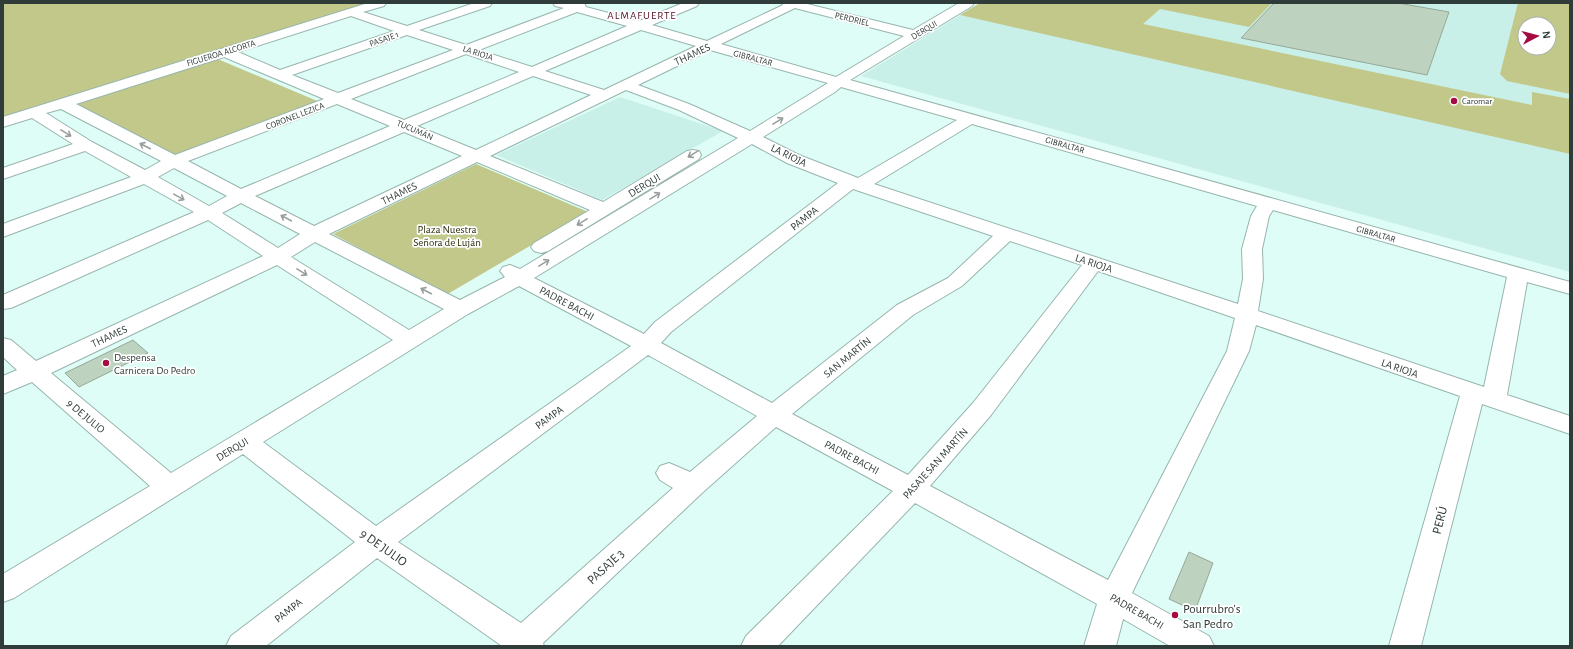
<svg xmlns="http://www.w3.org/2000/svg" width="1573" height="649" font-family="'Alegreya Sans',sans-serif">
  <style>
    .built { fill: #c9f0e8; fill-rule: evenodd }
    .green { fill: #c2c88a; fill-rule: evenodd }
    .building { fill: #bed2c0; stroke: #95a897 }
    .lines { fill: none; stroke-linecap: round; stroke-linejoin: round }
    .minor-casing { stroke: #97b5ae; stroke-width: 2 }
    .minor { fill: #fff; fill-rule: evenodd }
    .oneway { stroke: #989e9c }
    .poi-dot { fill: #a40b42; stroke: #fff; stroke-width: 1.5 }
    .labels { text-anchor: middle; stroke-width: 3.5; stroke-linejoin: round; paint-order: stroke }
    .far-street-label { font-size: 9px; fill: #303c39; stroke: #fff }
    .far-poi-label { font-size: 9px; fill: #303c39; stroke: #fff; text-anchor: start }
    .far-quarter-label { font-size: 11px; letter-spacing: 1px; fill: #530e22; stroke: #fff }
    .street-label { font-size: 11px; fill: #303c39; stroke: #fff }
    .park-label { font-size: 11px; fill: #2d2f0c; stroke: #fff }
    .poi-label { font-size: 11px; fill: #303c39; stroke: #fff; text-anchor: start }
    .near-street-label { font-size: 13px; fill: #303c39; stroke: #fff }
    .near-poi-label { font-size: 13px; fill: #303c39; stroke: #fff; text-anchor: start }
  </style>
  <rect width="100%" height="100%" fill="#defdf6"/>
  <g class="built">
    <path d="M 980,3 L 1570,3 L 1570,272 L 861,76 ZM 1525,24 L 1549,24 L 1549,48 L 1525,48 Z"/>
    <path d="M 620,97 L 723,131 L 602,200 L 496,155 Z"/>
  </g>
  <g class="green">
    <path d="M 3,3 L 374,3 L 3,122 Z"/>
    <path d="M 980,3 L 1272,3 L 1249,27 L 1160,9 L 1143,24 L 1532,105 L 1532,92 L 1570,99 L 1570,154 L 960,15 Z"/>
    <path d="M 1518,3 L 1570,3 L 1570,94 L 1507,81 L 1500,74 ZM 1525,24 L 1549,24 L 1549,48 L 1525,48 Z"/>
    <path d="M 213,57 L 322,103 L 175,160 L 70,103 Z"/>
    <path d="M 476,164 L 588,212 L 446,295 L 333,234 Z"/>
  </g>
  <g class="building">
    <path d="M 1274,3 L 1398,3 L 1449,12 L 1427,75 L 1241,38 Z"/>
    <path d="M 133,340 L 148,353 L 79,387 L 65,373 Z"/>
    <path d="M 1189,552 L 1213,563 L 1195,611 L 1169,599 Z"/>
  </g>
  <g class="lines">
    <g class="minor-casing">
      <path id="minor" d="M 368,3 L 386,3 L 384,6 L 363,12 L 407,26 L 474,3 L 492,3 L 490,6 L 419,30 L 466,45 L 564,8 L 555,6 L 553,3 L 584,3 L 586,7 L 639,21 L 683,3 L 699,3 L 697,6 L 652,25 L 707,41 L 783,5 L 782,3 L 803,3 L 913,30 L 959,3 L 974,3 L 972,6 L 850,80 L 1570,282 L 1570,294 L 1527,282 L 1507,395 L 1570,416 L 1570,434 L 1482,404 L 1421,646 L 1389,646 L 1460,396 L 1256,325 L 1249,351 L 1132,593 L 1209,636 L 1214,646 L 1170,646 L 1123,619 L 1116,646 L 1084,646 L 1097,604 L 915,503 L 778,646 L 741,646 L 746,636 L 893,491 L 776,427 L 702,493 L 543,643 L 544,646 L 502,646 L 377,558 L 266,646 L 226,646 L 231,636 L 355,542 L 243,454 L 14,598 L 3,602 L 3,574 L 150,486 L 32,382 L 3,394 L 3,376 L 17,370 L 3,357 L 3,338 L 11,340 L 36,361 L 263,256 L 208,220 L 11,308 L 3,309 L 3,295 L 194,212 L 144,184 L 3,237 L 3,224 L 131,177 L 85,151 L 3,179 L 3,168 L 73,144 L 32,118 L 3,127 L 3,117 ZM 795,8 L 904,36 L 836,77 L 721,44 ZM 577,12 L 627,26 L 532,67 L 479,50 ZM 351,16 L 394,31 L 280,70 L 238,52 ZM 641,30 L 696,46 L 604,90 L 545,71 ZM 407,35 L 453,50 L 338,93 L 292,75 ZM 710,50 L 828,83 L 750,131 L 689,104 L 638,85 ZM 466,54 L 519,72 L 404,120 L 351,99 ZM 224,57 L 324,99 L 175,155 L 76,104 ZM 533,76 L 591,95 L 476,150 L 417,126 ZM 841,87 L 957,120 L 858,178 L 799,155 L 763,137 L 835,92 ZM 626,90 L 679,110 L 738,138 L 520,269 L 510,265 L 503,267 L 500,271 L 505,277 L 460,300 L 329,234 L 477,162 L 590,210 L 534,243 L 531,247 L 534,251 L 541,253 L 548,251 L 699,159 L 701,155 L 699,151 L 693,150 L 687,151 L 603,202 L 490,156 ZM 337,104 L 390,126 L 241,189 L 188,161 ZM 61,109 L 161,161 L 145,170 L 92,142 L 46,113 ZM 972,124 L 1257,206 L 1251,216 L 1242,249 L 1243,279 L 1238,304 L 874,184 ZM 404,132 L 462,156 L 314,226 L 255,196 ZM 752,144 L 787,163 L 838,183 L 655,322 L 644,334 L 534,278 ZM 174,168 L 227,196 L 209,206 L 158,177 ZM 853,189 L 993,236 L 948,278 L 897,305 L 772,403 L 661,343 L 671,332 ZM 241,203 L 300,234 L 278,248 L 222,213 ZM 1273,210 L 1507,277 L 1484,387 L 1258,311 L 1263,279 L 1262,249 L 1269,216 ZM 1010,241 L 1082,265 L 973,403 L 908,475 L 792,414 L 913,315 L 962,286 ZM 315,242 L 444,309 L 409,330 L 291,257 ZM 277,265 L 393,340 L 171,473 L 51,373 ZM 1098,271 L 1235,318 L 1227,351 L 1108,580 L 930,486 L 991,415 ZM 519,286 L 631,346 L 376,526 L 263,442 L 468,314 ZM 648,355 L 757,416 L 690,472 L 669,463 L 660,466 L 656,473 L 660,480 L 673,488 L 521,623 L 398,542 Z"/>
    </g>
    <use href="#minor" class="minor"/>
  </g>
  <defs><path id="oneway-shaft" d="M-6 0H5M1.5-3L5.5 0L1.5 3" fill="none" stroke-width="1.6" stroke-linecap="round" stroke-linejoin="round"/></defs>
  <g class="oneway">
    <use href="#oneway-shaft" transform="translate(778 121) rotate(-31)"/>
    <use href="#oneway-shaft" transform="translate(66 133) rotate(32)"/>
    <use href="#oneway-shaft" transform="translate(145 146) rotate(-153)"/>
    <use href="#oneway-shaft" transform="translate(693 154) rotate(149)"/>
    <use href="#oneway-shaft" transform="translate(655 196) rotate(-32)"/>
    <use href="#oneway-shaft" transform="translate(179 197) rotate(29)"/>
    <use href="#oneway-shaft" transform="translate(286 218) rotate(-152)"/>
    <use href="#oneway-shaft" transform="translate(582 222) rotate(149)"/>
    <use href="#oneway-shaft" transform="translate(544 263) rotate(-31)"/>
    <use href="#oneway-shaft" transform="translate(302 272) rotate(32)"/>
    <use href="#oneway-shaft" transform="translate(426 291) rotate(-153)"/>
  </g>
  <g class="poi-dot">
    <circle cx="1454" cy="101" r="4"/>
    <circle cx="106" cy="363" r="4"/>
    <circle cx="1175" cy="615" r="4"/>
  </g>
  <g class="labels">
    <g class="far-street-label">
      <text transform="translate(852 19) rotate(14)" y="3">PERDRIEL</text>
      <text transform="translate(924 30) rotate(-31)" y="3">DERQUI</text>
      <text transform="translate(384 39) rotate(-19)" y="3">PASAJE 1</text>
      <text transform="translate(221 53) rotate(-17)" y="3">FIGUEROA ALCORTA</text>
      <text transform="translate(478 53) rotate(18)" y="3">LA RIOJA</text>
      <text transform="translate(753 58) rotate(15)" y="3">GIBRALTAR</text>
      <text transform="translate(295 116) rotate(-21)" y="3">CORONEL LEZICA</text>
      <text transform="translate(415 130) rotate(23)" y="3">TUCUMÁN</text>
      <text transform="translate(1065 145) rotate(16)" y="3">GIBRALTAR</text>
      <text transform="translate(1376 234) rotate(16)" y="3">GIBRALTAR</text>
    </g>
    <g class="far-poi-label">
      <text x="1462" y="104">Caromar</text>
    </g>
    <g class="far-quarter-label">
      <text x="642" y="19">ALMAFUERTE</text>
    </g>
    <g class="street-label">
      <text transform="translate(692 54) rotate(-25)" y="4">THAMES</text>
      <text transform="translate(789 155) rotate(26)" y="4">LA RIOJA</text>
      <text transform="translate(644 185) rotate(-31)" y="4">DERQUI</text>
      <text transform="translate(399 193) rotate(-26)" y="4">THAMES</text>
      <text transform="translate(804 218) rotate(-38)" y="4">PAMPA</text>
      <text transform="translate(1094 263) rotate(18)" y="4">LA RIOJA</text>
      <text transform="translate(567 303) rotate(28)" y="4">PADRE BACHI</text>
      <text transform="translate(109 336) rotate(-25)" y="4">THAMES</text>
      <text transform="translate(847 357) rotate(-39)" y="4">SAN MARTÍN</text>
      <text transform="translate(1400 368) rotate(19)" y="4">LA RIOJA</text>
      <text transform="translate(86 416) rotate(40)" y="4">9 DE JULIO</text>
      <text transform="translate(549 417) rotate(-36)" y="4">PAMPA</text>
      <text transform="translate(232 449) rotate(-31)" y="4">DERQUI</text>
      <text transform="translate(852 457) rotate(28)" y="4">PADRE BACHI</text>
      <text transform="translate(935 463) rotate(-48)" y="4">PASAJE SAN MARTÍN</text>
      <text transform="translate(288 610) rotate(-38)" y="4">PAMPA</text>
      <text transform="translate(1137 611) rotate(30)" y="4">PADRE BACHI</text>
    </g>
    <g class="park-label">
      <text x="447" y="233">Plaza Nuestra<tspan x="447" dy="13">Señora de Luján</tspan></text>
    </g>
    <g class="poi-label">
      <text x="114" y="361">Despensa<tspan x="114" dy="13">Carnicera Do Pedro</tspan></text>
    </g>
    <g class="near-street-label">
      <text transform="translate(1439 520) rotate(-75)" y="5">PERÚ</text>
      <text transform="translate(384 547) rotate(35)" y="5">9 DE JULIO</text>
      <text transform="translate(605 566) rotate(-43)" y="5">PASAJE 3</text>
    </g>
    <g class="near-poi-label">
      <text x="1183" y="613">Pourrubro's<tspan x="1183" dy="15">San Pedro</tspan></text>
    </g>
  </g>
  <rect width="1573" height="649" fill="none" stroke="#303c39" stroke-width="8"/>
  <g transform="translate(1537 36) rotate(83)"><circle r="19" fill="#ffffff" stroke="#acb1b0"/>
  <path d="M0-3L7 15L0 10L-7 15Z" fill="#a40b42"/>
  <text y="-6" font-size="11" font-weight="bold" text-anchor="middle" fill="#303c39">N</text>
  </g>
</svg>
